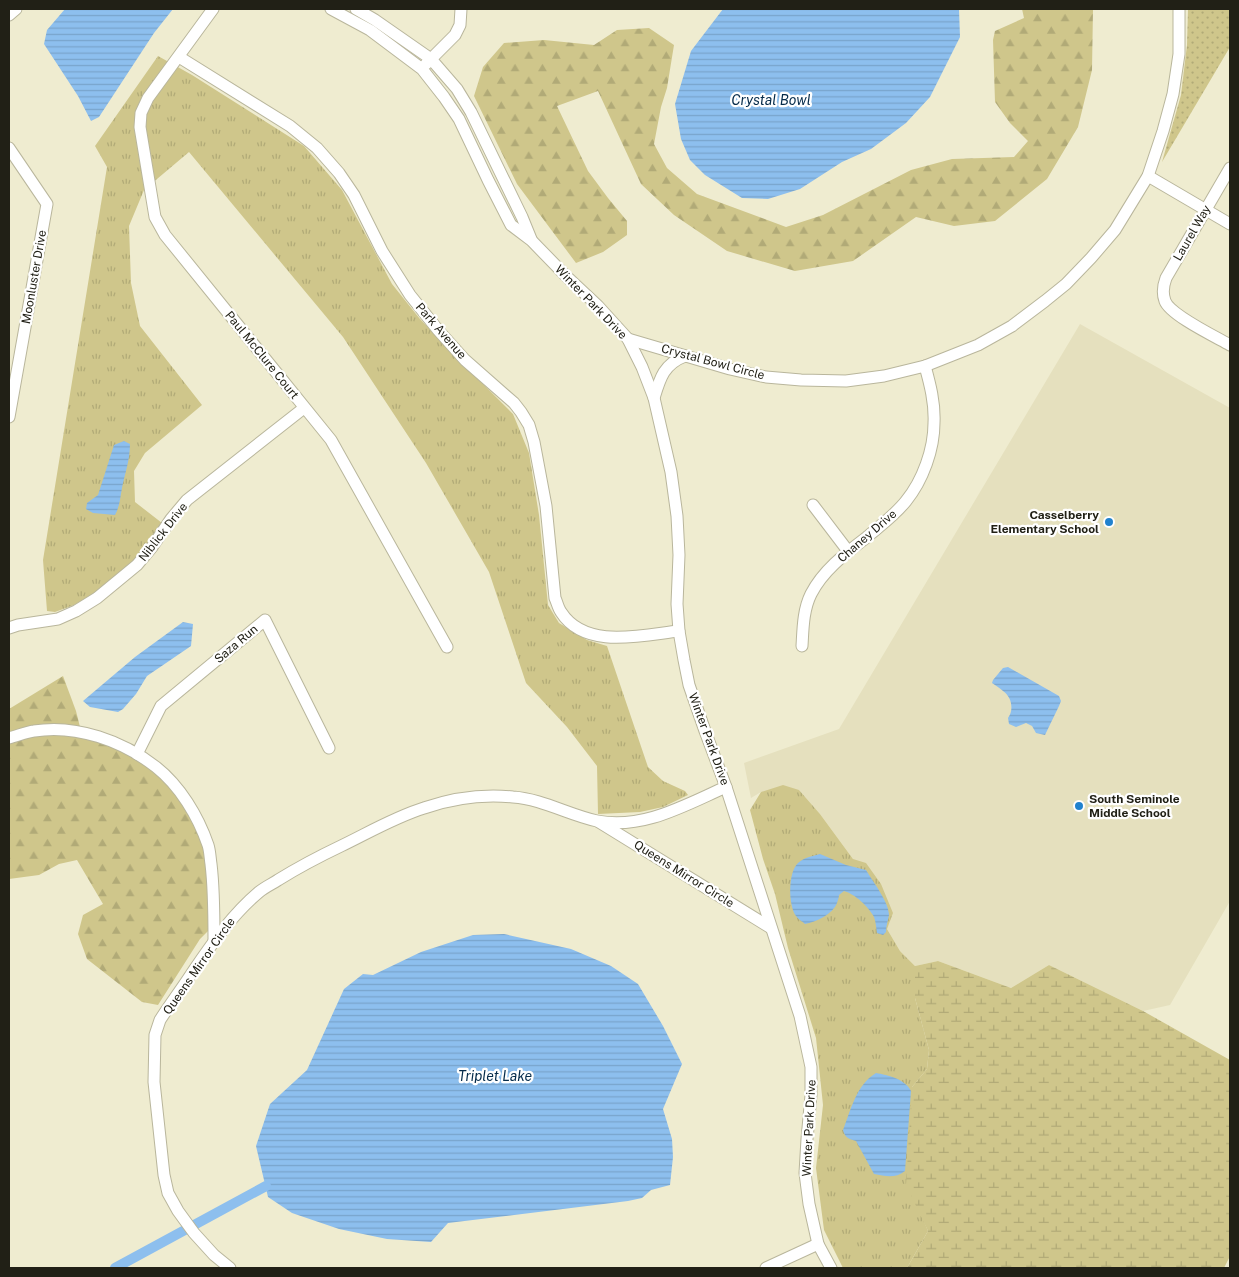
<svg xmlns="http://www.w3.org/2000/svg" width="1239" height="1277" font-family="'Public Sans',sans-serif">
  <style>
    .built { fill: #e5e0be }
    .grass { fill: url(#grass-tufts) }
    .forest { fill: url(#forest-firs) }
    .wetland { fill: url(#wetland-marsh) }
    .park { fill: url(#park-dots) }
    .water { fill: url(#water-rules) }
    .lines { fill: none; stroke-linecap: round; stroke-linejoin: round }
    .canal { stroke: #8dbfee; stroke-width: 10 }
    .minor-casing { stroke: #b9b69c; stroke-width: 13 }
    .minor { stroke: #fff; stroke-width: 11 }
    .poi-dot { fill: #2182ce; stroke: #fff; stroke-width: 2 }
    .labels { text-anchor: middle; stroke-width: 4.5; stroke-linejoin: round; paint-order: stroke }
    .street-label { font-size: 12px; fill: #212016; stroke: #fff }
    .poi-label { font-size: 12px; font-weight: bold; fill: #212016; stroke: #fff; text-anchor: end }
    .water-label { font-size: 14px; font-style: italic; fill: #052b4a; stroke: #fff }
  </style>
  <defs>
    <pattern id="grass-tufts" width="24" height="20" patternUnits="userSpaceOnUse" patternTransform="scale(1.25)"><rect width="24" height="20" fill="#cfc68b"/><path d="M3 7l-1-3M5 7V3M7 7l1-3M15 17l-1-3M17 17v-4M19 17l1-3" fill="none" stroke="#b1aa77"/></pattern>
    <pattern id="forest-firs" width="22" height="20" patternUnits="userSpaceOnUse" patternTransform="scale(1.25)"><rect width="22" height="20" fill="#cfc68b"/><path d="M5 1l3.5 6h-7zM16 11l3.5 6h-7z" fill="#b1aa77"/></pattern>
    <pattern id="wetland-marsh" width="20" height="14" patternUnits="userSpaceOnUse" patternTransform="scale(1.25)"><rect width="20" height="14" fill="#cfc68b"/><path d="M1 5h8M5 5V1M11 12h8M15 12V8" fill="none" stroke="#b1aa77"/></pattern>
    <pattern id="park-dots" width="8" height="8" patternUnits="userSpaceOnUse" patternTransform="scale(1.25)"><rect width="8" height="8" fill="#cfc68b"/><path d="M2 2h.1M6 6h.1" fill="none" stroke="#b1aa77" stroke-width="1.8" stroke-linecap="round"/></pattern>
    <pattern id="water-rules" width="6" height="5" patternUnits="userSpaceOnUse" patternTransform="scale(1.25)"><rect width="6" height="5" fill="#8dbfee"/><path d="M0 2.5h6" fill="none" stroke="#79a4cb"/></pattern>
  </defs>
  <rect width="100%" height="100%" fill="#efecd0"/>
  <path class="built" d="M 1080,324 L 1230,408 L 1230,901 L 1170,1005 L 1143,1011 L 1049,965 L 1011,988 L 938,961 L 915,966 L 900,951 L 887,929 L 853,859 L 820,814 L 799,790 L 761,792 L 751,798 L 744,763 L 839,729 Z"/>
  <g class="grass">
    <path d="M 158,56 L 192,75 L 304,146 L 342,190 L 392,284 L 420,319 L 467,368 L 513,414 L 529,453 L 539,515 L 548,605 L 559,623 L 587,640 L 607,646 L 648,767 L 663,781 L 685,791 L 688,795 L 663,807 L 640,812 L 598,814 L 597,766 L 567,727 L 526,683 L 489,572 L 426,463 L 343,337 L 189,152 L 144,190 L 129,226 L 131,283 L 140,326 L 202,405 L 145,453 L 134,471 L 135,502 L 162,523 L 149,545 L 133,562 L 101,589 L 74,605 L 55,612 L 47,611 L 43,560 L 107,167 L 95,146 Z"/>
    <path d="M 783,785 L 799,790 L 820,814 L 853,859 L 866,863 L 881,884 L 893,913 L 887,929 L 900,951 L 915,966 L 915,998 L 929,1050 L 927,1069 L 912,1087 L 921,1214 L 928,1231 L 907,1268 L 843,1268 L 824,1230 L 816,1168 L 823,1105 L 816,1038 L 788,948 L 775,894 L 763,859 L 750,810 L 761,792 Z"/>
  </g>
  <g class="forest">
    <path d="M 1022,9 L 1093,9 L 1092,70 L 1078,127 L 1047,179 L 995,221 L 954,226 L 916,217 L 853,261 L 795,271 L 727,251 L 674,215 L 641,184 L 598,91 L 557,106 L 588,171 L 608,198 L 627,221 L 627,235 L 603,252 L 576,263 L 517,184 L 474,96 L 483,67 L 504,43 L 544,40 L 594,45 L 617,30 L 649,28 L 674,45 L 667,88 L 661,107 L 654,144 L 667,168 L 697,194 L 786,227 L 823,215 L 911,170 L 952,159 L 1014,157 L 1028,141 L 1010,123 L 995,102 L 993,40 L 995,31 L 1024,18 Z"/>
    <path d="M 63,676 L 76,711 L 80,727 L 9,733 L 9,709 Z"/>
    <path d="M 56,734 C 65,735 74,736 83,738 C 128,748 169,776 190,818 C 195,828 202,839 204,850 C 209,876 209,903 209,930 L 200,939 L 158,1005 L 142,1002 L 87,959 L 78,934 L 83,915 L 103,904 L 77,860 L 59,864 L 39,875 L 9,879 L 9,743 L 35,736 Z"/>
  </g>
  <path class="wetland" d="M 938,961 L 1011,988 L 1049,965 L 1143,1011 L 1230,1060 L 1230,1256 L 1224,1268 L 907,1268 L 928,1231 L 906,1185 L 912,1087 L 927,1069 L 929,1050 L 915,998 L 915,966 Z"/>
  <path class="park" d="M 1188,9 L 1230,9 L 1230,47 L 1162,162 L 1181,95 L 1187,45 Z"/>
  <g class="water">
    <path d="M 65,9 L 173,9 L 154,33 L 99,117 L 91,121 L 78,96 L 44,44 L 47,30 Z"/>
    <path d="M 723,9 L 959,9 L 960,37 L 930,97 L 906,123 L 871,149 L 842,162 L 800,189 L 768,199 L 742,198 L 705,175 L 690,160 L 681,139 L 675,104 L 691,51 Z"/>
    <path d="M 124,441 L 130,444 C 130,460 125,473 122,488 C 120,498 120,506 115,515 L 93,513 L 86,509 L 87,503 L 98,495 L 114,445 Z"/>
    <path d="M 183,622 L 193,624 L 191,646 L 147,676 L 136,694 L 123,709 L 118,712 L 90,707 L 83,701 L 135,657 Z"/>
    <path d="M 1008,667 L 1059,696 L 1061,701 L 1059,706 L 1045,735 L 1036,733 L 1032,726 L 1026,723 L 1016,727 L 1009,724 L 1008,718 C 1014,710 1012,697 1003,691 C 1000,688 996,686 992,683 L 993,680 L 1003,668 Z"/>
    <path d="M 820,854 L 846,865 L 866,870 C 873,882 889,902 889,915 C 888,920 886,926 886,932 L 883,935 L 877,933 C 876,928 876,922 874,917 C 869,907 855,894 844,891 L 839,895 C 839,897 838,900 837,903 C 833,914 816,922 805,924 C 803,922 798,919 796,916 C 788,905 788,872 798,863 C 805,857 813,856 820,854 Z"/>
    <path d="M 504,934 L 571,949 L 611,966 L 638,984 L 663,1026 L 682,1064 L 663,1109 L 672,1139 L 673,1157 L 670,1185 L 651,1190 L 642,1198 L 628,1201 L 448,1223 L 431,1242 L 387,1239 L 339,1229 L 292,1213 L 268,1197 L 256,1146 L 270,1104 L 307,1070 L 344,989 L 363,974 L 373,975 L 421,952 L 473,935 Z"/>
    <path d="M 876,1073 C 888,1075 905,1079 911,1091 L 905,1171 C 895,1179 885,1176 874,1174 L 856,1141 C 849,1139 845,1138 843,1130 C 851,1110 856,1085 876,1073 Z"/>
  </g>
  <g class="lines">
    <path class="canal" d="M 115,1268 L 266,1186"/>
    <g class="minor-casing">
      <g id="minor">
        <path d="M 213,9 L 148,98 L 141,113 L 140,127 L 155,217 L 165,235 L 331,440 L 447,647"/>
        <path d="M 331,9 L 370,30 L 422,69 L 444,97 L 459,119 L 488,180 L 511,225 L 531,240 L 566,276 L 598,306 L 628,339 L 642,367 L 654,398 L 671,472 L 677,516 L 679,555 L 677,604 L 679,631 L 684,660 L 689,685 L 705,731 L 726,787 L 800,1016 L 811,1067 L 811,1095 L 807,1139 L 805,1173 L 809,1204 L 818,1244 L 831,1268"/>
        <path d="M 356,9 L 375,20 L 431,59 L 457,89 L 471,112 L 522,217 L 531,239"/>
        <path d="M 9,15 L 16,9"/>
        <path d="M 179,57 L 290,126 L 317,148 L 339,173 L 354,195 L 382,251 L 410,295 L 438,330 L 465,360 L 514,403 L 521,412 L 529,425 L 534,442 L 546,506 L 555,598 C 557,602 558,608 561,612 C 585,650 642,635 679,631"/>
        <path d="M 426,64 L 455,35 L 460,25 L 461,9"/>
        <path d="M 9,148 L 47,204 L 9,417"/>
        <path d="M 1230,168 L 1166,278 C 1163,286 1162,293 1165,301 C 1170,315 1216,337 1230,345"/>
        <path d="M 1148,176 L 1230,224"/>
        <path d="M 628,339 L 730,369 L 766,377 L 801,380 L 846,381 L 884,376 L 925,366 L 978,345 L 1012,326 L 1045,301 L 1066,284 L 1091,258 L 1115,230 L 1148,176 L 1163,131 L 1173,94 L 1179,54 L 1179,9"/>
        <path d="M 654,398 C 660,378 664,364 685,356"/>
        <path d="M 813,505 L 848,551"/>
        <path d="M 9,628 L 18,625 L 58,619 L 76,611 L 97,598 L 137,565 L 152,547 L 171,519 L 187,500 L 304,408"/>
        <path d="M 802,646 C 803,629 803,610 811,594 C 823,570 846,553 867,537 C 881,525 895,515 906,501 C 923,480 934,449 934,423 C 935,403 930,384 925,366"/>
        <path d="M 9,738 C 17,736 26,732 34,731 C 76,724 123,741 156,767 C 180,786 198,816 208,845 C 210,851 210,858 211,864 C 214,889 214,915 214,940"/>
        <path d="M 137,754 L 161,706 L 265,620 L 329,748"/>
        <path d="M 599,822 L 771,928"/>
        <path d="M 230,1268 L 214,1255 L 194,1233 L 178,1211 L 168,1193 L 164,1175 L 154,1082 L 155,1035 L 160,1020 C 171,1003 183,987 194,970 C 213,942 233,914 259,892 C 265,887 272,884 278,880 C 299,867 320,856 341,846 C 368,833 395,817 424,808 C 453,798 483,794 513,797 C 542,799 569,815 597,821 C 643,830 685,805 726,787"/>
        <path d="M 766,1268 L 818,1244"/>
      </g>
    </g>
    <use href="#minor" class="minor"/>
  </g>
  <g class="poi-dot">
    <circle cx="1109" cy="522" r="5"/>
    <circle cx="1079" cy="806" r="5"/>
  </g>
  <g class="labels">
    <g class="street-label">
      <text transform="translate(1192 233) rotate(-60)" y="4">Laurel Way</text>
      <text transform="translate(34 277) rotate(-80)" y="4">Moonluster Drive</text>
      <text transform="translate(591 302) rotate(46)" y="4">Winter Park Drive</text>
      <text transform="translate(441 331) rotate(49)" y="4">Park Avenue</text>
      <text transform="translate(262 355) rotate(51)" y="4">Paul McClure Court</text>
      <text transform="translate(713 362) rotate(15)" y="4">Crystal Bowl Circle</text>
      <text transform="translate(163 532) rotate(-52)" y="4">Niblick Drive</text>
      <text transform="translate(867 536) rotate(-41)" y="4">Chaney Drive</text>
      <text transform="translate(236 644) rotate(-40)" y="4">Saza Run</text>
      <text transform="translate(709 739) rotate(70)" y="4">Winter Park Drive</text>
      <text transform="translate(684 874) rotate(32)" y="4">Queens Mirror Circle</text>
      <text transform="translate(199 966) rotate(-55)" y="4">Queens Mirror Circle</text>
      <text transform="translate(809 1128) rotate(-87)" y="4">Winter Park Drive</text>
    </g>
    <g class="poi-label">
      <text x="1099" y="519">Casselberry<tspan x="1099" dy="14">Elementary School</tspan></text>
      <text x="1089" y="803" text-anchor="start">South Seminole<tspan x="1089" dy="14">Middle School</tspan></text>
    </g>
    <g class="water-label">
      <text x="771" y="105">Crystal Bowl</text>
      <text x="495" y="1081">Triplet Lake</text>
    </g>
  </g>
  <rect width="1239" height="1277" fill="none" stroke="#212016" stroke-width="20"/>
</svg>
